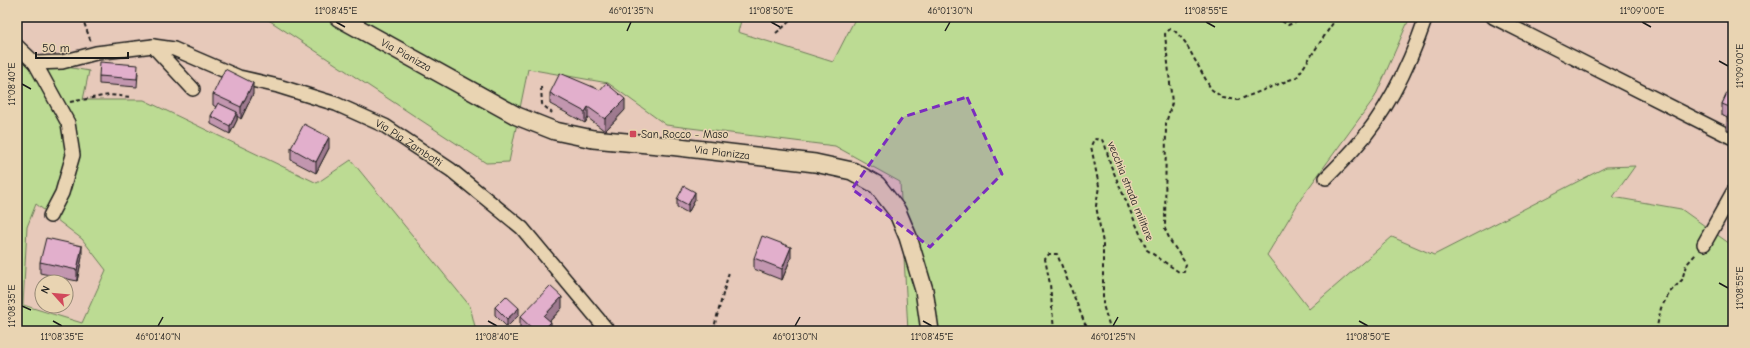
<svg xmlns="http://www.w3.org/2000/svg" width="1750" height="348" font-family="'Comic Neue',sans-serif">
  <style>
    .green { fill: #bcdb93; stroke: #6c7c58; fill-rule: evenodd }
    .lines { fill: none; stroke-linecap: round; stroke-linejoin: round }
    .minor-casing { stroke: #1c1c1c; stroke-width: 16 }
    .major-casing { stroke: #1c1c1c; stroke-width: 20 }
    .path { stroke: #1c1c1c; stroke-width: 2; stroke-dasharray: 4 3; stroke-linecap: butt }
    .minor { stroke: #e9d4b2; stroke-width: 13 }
    .major { stroke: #e9d4b2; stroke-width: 17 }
    .wall { fill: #c296af; stroke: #1c1c1c }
    .shaded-wall { fill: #9e7a8f; stroke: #1c1c1c }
    .building { fill: #e2afcc; stroke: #1c1c1c }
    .marked { fill: #7b2cbf; fill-opacity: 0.2; stroke: #7b2cbf; stroke-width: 3; stroke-dasharray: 8 5; stroke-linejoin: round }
    .ticks { fill: none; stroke: #1c1c1c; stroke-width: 1.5 }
    .poi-dot { fill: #d1495b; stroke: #e9d4b2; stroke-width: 1.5 }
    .labels { text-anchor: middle; stroke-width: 3; stroke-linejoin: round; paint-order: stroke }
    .street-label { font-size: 11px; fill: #1c1c1c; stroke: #e9d4b2 }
    .poi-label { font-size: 11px; fill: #1c1c1c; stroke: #e9d4b2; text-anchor: start }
    .neatline { fill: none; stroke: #1c1c1c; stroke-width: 1.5 }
    .ticks-label { font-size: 10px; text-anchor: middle; fill: #1c1c1c }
  </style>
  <rect width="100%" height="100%" fill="#e7c9ba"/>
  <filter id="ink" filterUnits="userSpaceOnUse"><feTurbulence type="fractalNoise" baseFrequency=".025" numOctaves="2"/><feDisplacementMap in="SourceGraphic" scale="8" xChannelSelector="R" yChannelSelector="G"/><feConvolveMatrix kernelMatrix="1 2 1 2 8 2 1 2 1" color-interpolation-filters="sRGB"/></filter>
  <g filter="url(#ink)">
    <g class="green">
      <path d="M 264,17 L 742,17 L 738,32 L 833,62 L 856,17 L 1410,17 L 1375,97 L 1302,197 L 1267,255 L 1309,309 L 1392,237 L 1434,255 L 1606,167 L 1635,166 L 1613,197 L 1681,209 L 1733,246 L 1733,331 L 908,331 L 900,182 L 835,146 L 666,125 L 608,83 L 528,69 L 509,162 L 486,163 Z"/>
      <path d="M 17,58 L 89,71 L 83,100 L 144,100 L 317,183 L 351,160 L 470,306 L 476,331 L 18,331 ZM 36,204 L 82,239 L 106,270 L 82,323 L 23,305 L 27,227 Z"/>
    </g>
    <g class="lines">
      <g class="minor-casing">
        <g id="minor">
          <path d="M 1493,17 L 1733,138"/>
          <path id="s1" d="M 17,46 L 35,63 L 62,62 L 96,53 L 153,46 L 174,49 L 239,77 L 278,86 L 336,104 L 385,126 L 451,170 L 522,228 L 608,331"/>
          <path d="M 153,46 L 193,89"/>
          <path d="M 35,63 L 68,123 L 73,155 L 62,193 L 50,216"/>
          <path d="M 1326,178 C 1335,169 1344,160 1353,150 C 1387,113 1410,64 1426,17"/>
          <path d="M 1704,244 L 1733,192"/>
        </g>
      </g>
      <g class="major-casing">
        <g id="major">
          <path id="s2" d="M 338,17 L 517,116 L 555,131 L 593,139 L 670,146 L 815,163 L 852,171 L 877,185 L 897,211 L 908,237 L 924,290 L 930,331"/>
        </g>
      </g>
      <g class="path">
        <path d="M 82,17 L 91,42"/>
        <path d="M 1276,17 L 1288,25 L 1309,17"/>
        <path d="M 776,33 L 786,25 L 792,17"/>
        <path d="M 541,87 L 542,104 L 552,113"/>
        <path d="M 70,102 L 109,95 L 132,97"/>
        <path d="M 713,331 L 729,272"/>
        <path d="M 1054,331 L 1050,284 L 1045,259 L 1049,254 L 1057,254 L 1085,324 L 1091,331"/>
        <path d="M 1111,331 L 1103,305 L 1103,243 L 1096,206 L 1099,186 L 1091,146 L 1094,139 L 1102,140 L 1105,145 L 1111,166 L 1147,250 L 1179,272 L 1184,272 L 1186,264 L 1171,242 L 1165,229 L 1166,123 L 1172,103 L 1165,34 L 1170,29 L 1175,31 L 1185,42 L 1211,89 L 1223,98 L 1238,100 L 1297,77 L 1337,17"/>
        <path d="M 1656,331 L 1661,308 L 1670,292 L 1682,280 L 1686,265 L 1696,254"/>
      </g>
      <use href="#minor" class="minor"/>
      <use href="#major" class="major"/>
    </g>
    <g class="wall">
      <path d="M 138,73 L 137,87 L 99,84 L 99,76 Z"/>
      <path d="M 1733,82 L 1733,132 L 1727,130 L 1727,118 L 1722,115 L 1722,104 Z"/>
      <path d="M 550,93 L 625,110 L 605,131 L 588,118 L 585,123 L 550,104 Z"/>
      <path d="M 213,94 L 253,94 L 241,119 L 237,116 L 237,120 L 230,134 L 211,124 L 211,116 L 216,107 L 213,105 Z"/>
      <path d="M 291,148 L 329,148 L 316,173 L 291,160 Z"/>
      <path d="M 1733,197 L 1733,213 L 1730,211 L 1730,203 Z"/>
      <path d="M 677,199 L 695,200 L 688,213 L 677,207 Z"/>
      <path d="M 82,257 L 77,281 L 40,273 L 40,262 Z"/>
      <path d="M 754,258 L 791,258 L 782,280 L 754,269 Z"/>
      <path d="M 495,307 L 519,315 L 507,327 L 495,315 Z"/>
      <path d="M 562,308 L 550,321 L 551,331 L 523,331 L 520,329 L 520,317 Z"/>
    </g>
    <g class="shaded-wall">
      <path d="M 253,83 L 253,94 L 241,119 L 241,107 Z"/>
      <path d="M 625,99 L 625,110 L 605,131 L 605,119 Z"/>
      <path d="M 588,107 L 588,118 L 585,123 L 585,112 Z"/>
      <path d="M 237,112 L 237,120 L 230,134 L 230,126 Z"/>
      <path d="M 329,137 L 329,148 L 316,173 L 316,162 Z"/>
      <path d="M 695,192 L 695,200 L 688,213 L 688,205 Z"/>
      <path d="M 82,246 L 82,257 L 77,281 L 77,270 Z"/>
      <path d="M 791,247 L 791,258 L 782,280 L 782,269 Z"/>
      <path d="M 562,297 L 562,308 L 544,327 L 544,316 Z"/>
      <path d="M 519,308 L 519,315 L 507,327 L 507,319 Z"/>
      <path d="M 551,322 L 551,331 L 542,331 Z"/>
    </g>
    <g class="building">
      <path d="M 100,62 L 138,65 L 137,79 L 99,76 Z"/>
      <path d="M 225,69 L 253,83 L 241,107 L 213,94 Z"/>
      <path d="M 560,73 L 600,90 L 606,83 L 625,99 L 605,119 L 588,107 L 585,112 L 550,93 Z"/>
      <path d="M 1732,82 L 1733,82 L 1733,121 L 1727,118 L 1732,108 L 1722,104 Z"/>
      <path d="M 218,103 L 237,112 L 230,126 L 211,116 Z"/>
      <path d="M 304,124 L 329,137 L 316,162 L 291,148 Z"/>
      <path d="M 684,186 L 695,192 L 688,205 L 677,199 Z"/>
      <path d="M 1733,197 L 1733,205 L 1730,203 Z"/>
      <path d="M 762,236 L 791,247 L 782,269 L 754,258 Z"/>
      <path d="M 46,238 L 82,246 L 77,270 L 40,262 Z"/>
      <path d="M 550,286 L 562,297 L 544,316 L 551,322 L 542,331 L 535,331 L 520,317 Z"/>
      <path d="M 506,296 L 519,308 L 507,319 L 495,307 Z"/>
    </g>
  </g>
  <path class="marked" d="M 967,97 L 1002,174 L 930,247 L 852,189 L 903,117 Z"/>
  <path class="ticks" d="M 336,22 L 345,27M 771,22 L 780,27M 1206,22 L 1215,27M 1642,22 L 1651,27M 627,31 L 631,22M 945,31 L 950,22M 1719,61 L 1728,66M 22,84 L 31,89M 1719,283 L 1728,288M 22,306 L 31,310M 53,321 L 62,326M 488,321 L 497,326M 923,321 L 932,326M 1359,321 L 1368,326M 158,326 L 163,317M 795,326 L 800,317M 1113,326 L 1118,317"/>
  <rect class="poi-dot" x="629" y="130" width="8" height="8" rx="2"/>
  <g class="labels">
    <g class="street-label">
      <text dy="4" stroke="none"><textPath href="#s2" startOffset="78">Via Pianizza</textPath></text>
      <text dy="4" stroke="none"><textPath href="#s1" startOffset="420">Via Pia Zambotti</textPath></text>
      <text dy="4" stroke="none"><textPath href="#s2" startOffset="414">Via Pianizza</textPath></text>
      <text transform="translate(1131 191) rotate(68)" y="4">vecchia strada militare</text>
    </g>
    <g class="poi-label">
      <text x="641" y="138">San Rocco - Maso</text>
    </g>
  </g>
  <rect width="1750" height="348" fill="none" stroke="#e9d4b2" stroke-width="44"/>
  <g transform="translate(54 294) rotate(297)"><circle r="19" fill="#e9d4b2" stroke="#978a76"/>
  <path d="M0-3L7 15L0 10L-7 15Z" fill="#d1495b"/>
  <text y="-6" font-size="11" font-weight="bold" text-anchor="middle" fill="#1c1c1c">N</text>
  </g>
  <path d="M36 52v6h92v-6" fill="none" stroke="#1c1c1c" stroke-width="2"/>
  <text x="42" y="52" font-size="12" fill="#1c1c1c" stroke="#e9d4b2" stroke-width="3" paint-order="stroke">50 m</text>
  <rect x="22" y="22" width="1706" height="304" class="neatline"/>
  <g class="ticks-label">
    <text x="336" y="14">11°08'45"E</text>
    <text x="631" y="14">46°01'35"N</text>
    <text x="771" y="14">11°08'50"E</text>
    <text x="950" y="14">46°01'30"N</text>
    <text x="1206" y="14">11°08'55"E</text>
    <text x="1642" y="14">11°09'00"E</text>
    <text transform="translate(1739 66) rotate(-90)" y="4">11°09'00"E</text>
    <text transform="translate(11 84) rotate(-90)" y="4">11°08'40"E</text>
    <text transform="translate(1739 288) rotate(-90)" y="4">11°08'55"E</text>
    <text transform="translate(11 306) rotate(-90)" y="4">11°08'35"E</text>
    <text x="62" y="340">11°08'35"E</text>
    <text x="158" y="340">46°01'40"N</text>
    <text x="497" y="340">11°08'40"E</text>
    <text x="795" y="340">46°01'30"N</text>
    <text x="932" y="340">11°08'45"E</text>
    <text x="1113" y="340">46°01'25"N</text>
    <text x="1368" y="340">11°08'50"E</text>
  </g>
</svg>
